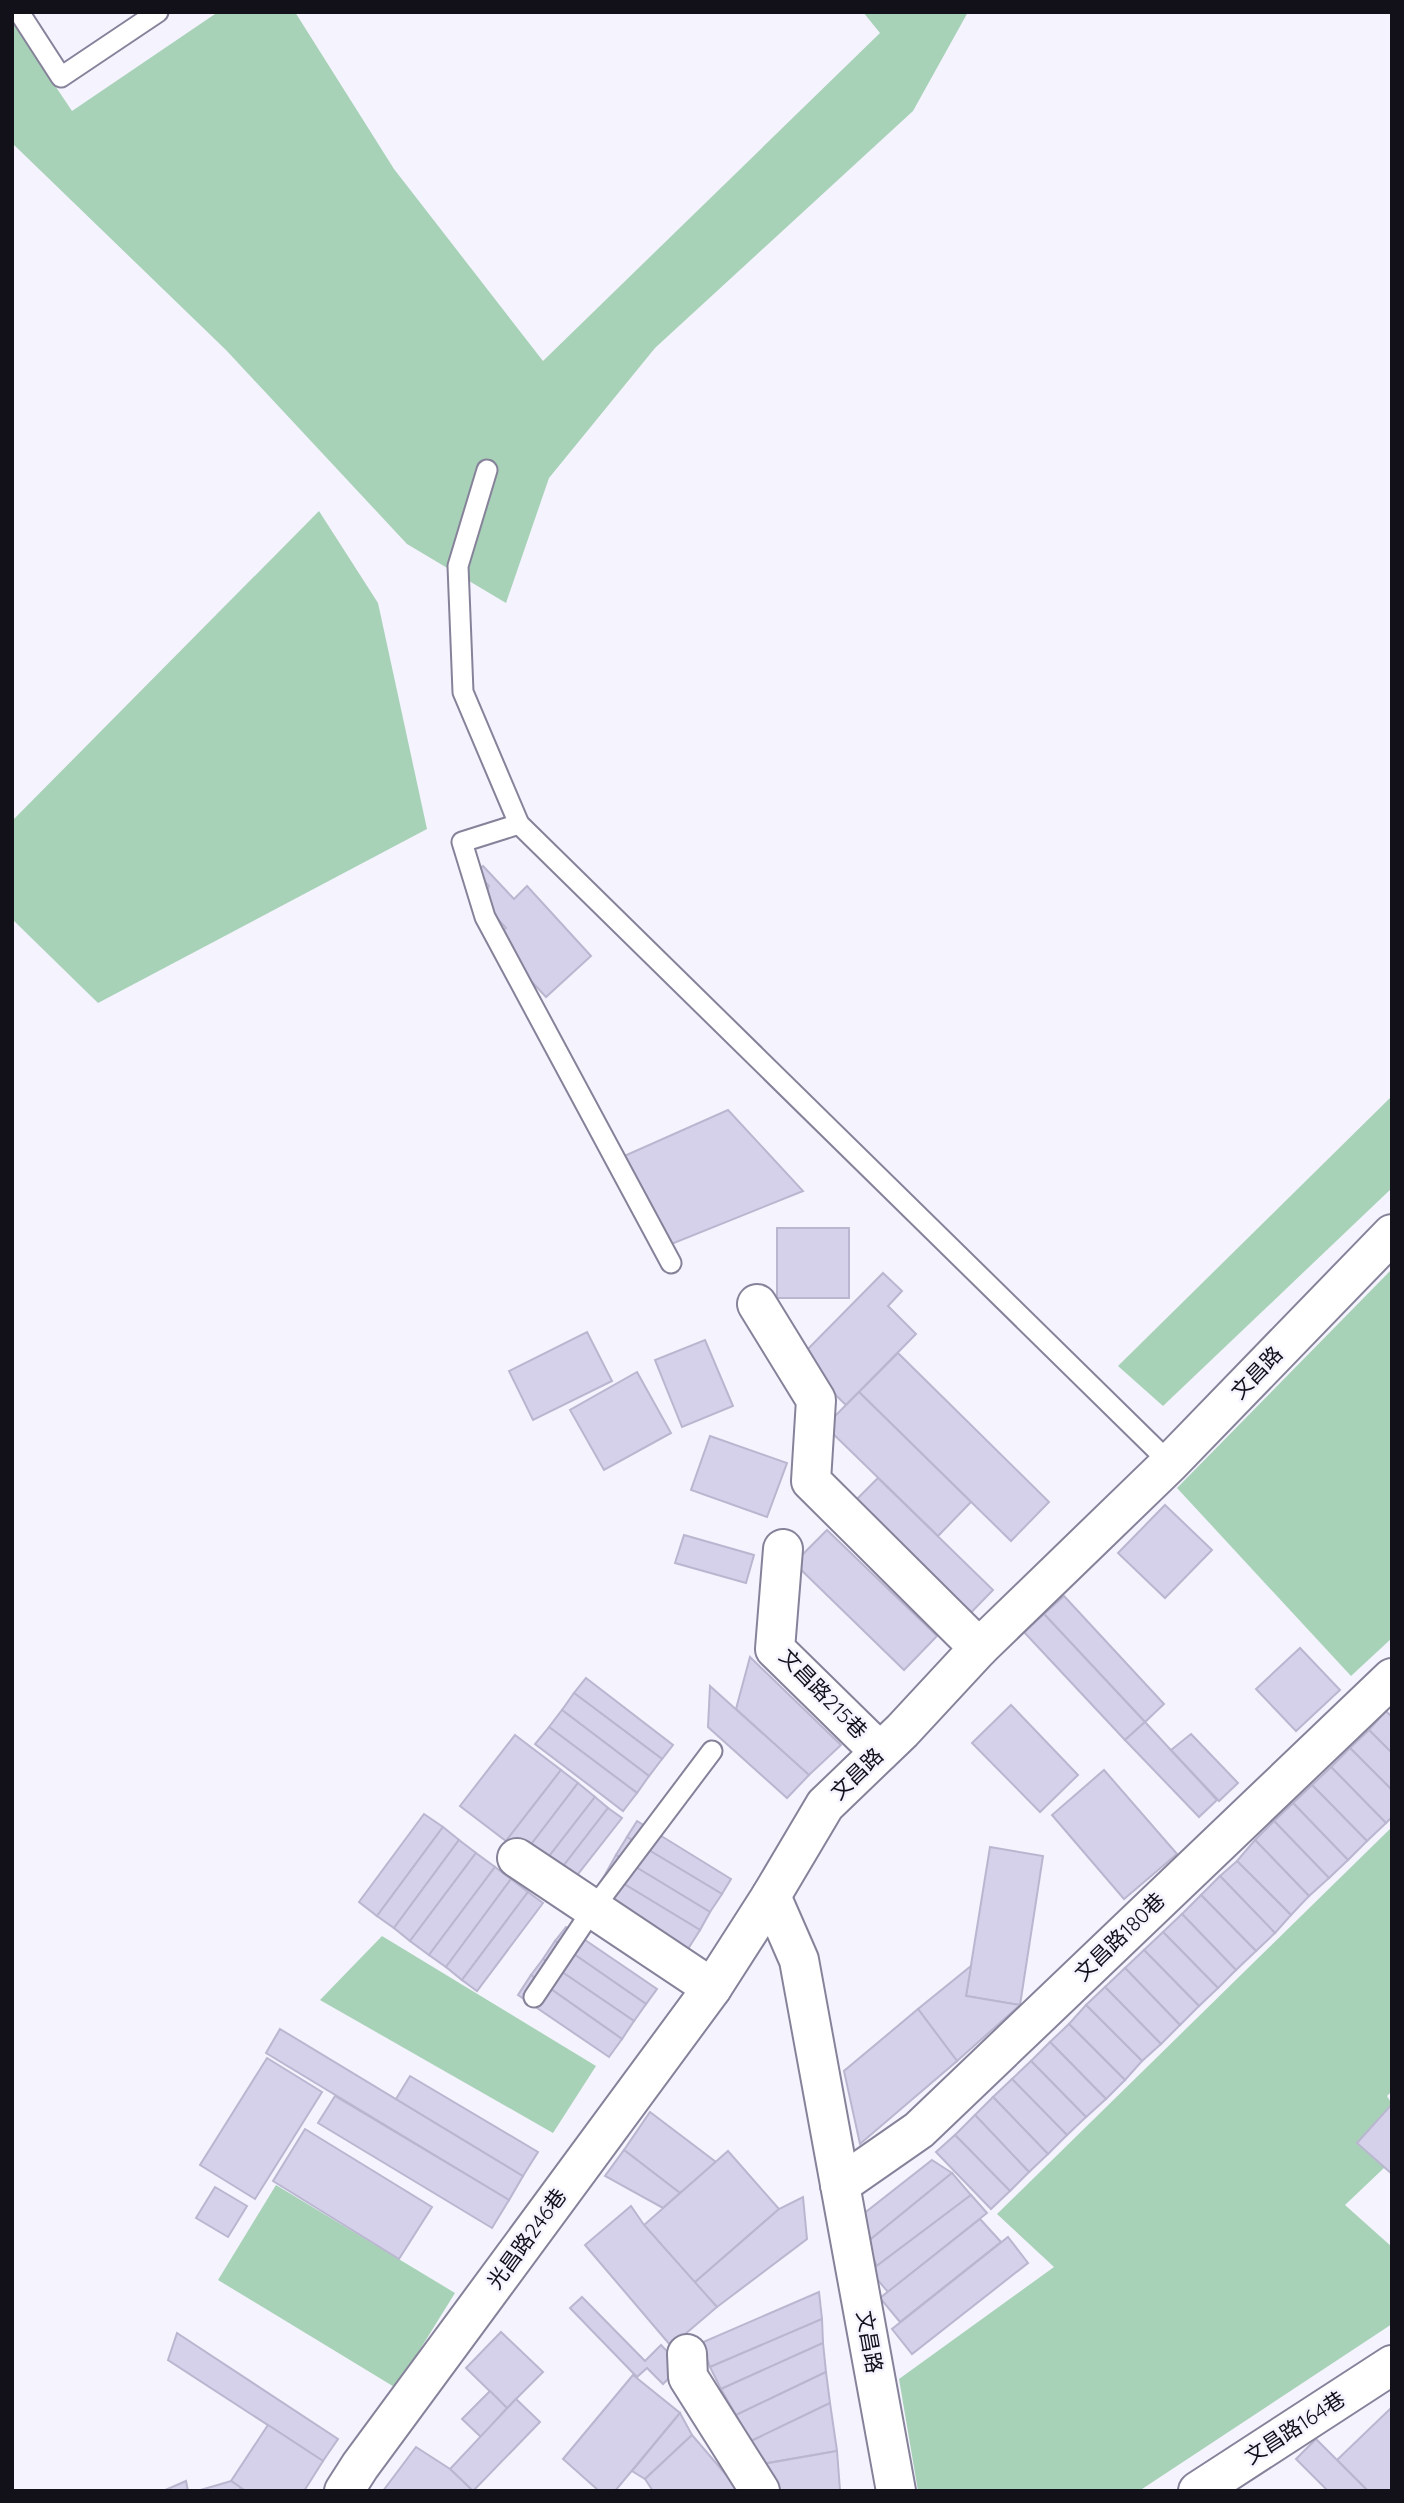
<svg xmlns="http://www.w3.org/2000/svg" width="1404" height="2503" font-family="Quicksand,'Noto Sans TC',sans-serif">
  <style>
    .green { fill: #a8d2b7 }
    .building { fill: #d5d1eb; stroke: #bab6d0; stroke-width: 2 }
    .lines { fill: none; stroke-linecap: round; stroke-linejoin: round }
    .lane-casing { stroke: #86829a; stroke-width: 23 }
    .street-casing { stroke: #86829a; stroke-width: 42 }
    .secondary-casing { stroke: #86829a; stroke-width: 42 }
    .lane { stroke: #fff; stroke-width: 19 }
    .street { stroke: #fff; stroke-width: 38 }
    .secondary { stroke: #fff; stroke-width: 38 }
    .labels { text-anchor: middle; stroke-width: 5; stroke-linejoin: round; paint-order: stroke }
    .street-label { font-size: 21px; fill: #121019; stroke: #f4f3fe }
  </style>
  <rect width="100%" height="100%" fill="#f4f3fe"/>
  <g class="green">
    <path d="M 218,12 L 295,12 L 394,169 L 543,361 L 880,33 L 863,12 L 968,12 L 913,111 L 655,348 L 549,478 L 506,603 L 407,544 L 226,350 L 12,143 L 12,21 L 72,111 Z"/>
    <path d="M 319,511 L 378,603 L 427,829 L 98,1003 L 12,919 L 12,821 Z"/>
    <path d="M 1392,1096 L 1392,1188 L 1163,1406 L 1118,1366 Z"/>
    <path d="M 1392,1269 L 1392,1638 L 1351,1676 L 1177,1488 Z"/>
    <path d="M 1392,1827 L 1392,2091 L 1387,2096 L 1392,2104 L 1357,2143 L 1385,2167 L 1345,2205 L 1392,2247 L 1392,2324 L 1139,2491 L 918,2491 L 899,2379 L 1054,2267 L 997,2214 Z"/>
    <path d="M 382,1936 L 596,2066 L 553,2133 L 320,2000 Z"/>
    <path d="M 276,2185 L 455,2293 L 396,2388 L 218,2280 Z"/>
  </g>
  <g class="building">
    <path d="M 483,866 L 514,899 L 527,886 L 591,956 L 546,997 L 493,940 L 506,928 L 482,902 L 489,886 L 476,872 Z"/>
    <path d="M 728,1110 L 803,1191 L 664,1247 L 622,1157 Z"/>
    <rect x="777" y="1228" width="72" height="70"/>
    <path d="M 883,1273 L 902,1291 L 888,1306 L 916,1334 L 846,1405 L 798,1359 Z"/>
    <path d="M 587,1332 L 612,1381 L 533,1420 L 509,1371 Z"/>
    <path d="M 705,1340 L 733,1406 L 682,1427 L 655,1360 Z"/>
    <path d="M 898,1353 L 1049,1502 L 1011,1541 L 859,1392 Z"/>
    <path d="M 637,1372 L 671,1433 L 604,1470 L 570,1410 Z"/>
    <path d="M 859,1392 L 971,1502 L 938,1536 L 825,1426 Z"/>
    <path d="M 710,1436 L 787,1463 L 767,1517 L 691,1490 Z"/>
    <path d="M 878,1478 L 993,1590 L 956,1628 L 840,1516 Z"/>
    <path d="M 1165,1505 L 1212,1550 L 1165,1598 L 1118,1553 Z"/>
    <path d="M 827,1530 L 937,1636 L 904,1670 L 794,1563 Z"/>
    <path d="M 684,1535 L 754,1555 L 746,1583 L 675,1563 Z"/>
    <path d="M 1064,1596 L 1164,1704 L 1145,1722 L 1044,1614 Z"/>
    <path d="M 1044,1614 L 1145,1722 L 1125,1740 L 1024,1632 Z"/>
    <path d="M 1300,1648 L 1340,1690 L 1296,1731 L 1256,1689 Z"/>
    <path d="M 750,1657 L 841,1745 L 809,1775 L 736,1709 Z"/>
    <path d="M 586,1678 L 673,1745 L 662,1759 L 574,1693 Z"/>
    <path d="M 710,1686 L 809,1775 L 787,1798 L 708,1727 Z"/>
    <path d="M 574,1693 L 662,1759 L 649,1776 L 562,1710 Z"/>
    <path d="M 1011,1705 L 1078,1775 L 1040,1812 L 972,1743 Z"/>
    <path d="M 562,1710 L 649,1776 L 637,1793 L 549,1727 Z"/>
    <path d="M 1386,1711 L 1392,1717 L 1392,1753 L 1369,1730 Z"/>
    <path d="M 1145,1722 L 1217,1800 L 1199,1817 L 1125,1740 Z"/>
    <path d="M 549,1727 L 637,1793 L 623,1811 L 535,1744 Z"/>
    <path d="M 1369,1730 L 1392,1753 L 1392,1790 L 1350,1748 Z"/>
    <path d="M 1191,1734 L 1238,1783 L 1219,1801 L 1171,1750 Z"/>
    <path d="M 515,1735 L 561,1770 L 506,1841 L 460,1806 Z"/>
    <path d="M 1350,1748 L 1392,1790 L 1392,1817 L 1386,1823 L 1331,1767 Z"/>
    <path d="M 1331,1767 L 1386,1823 L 1367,1841 L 1312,1785 Z"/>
    <path d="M 561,1770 L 578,1783 L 523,1855 L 506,1841 Z"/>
    <path d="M 1104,1770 L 1177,1854 L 1124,1899 L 1052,1815 Z"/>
    <path d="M 578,1783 L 595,1797 L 540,1868 L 523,1855 Z"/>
    <path d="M 1312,1785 L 1367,1841 L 1348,1860 L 1293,1803 Z"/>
    <path d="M 595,1797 L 608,1808 L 554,1878 L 540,1868 Z"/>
    <path d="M 1293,1803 L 1348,1860 L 1329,1878 L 1274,1821 Z"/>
    <path d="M 608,1808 L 622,1818 L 567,1888 L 554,1878 Z"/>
    <path d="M 424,1814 L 443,1827 L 377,1916 L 359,1902 Z"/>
    <path d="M 637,1821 L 731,1879 L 722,1894 L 627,1837 Z"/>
    <path d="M 1274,1821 L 1329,1878 L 1309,1896 L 1255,1840 Z"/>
    <path d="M 443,1827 L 459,1840 L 394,1928 L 377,1916 Z"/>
    <path d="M 627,1837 L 722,1894 L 710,1912 L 616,1855 Z"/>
    <path d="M 459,1840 L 476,1853 L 410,1941 L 394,1928 Z"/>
    <path d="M 1255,1840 L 1309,1896 L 1291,1915 L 1237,1861 Z"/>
    <path d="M 990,1847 L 1043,1856 L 1020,2005 L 966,1996 Z"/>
    <path d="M 476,1853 L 495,1867 L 429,1955 L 410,1941 Z"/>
    <path d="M 616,1855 L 710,1912 L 700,1930 L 606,1873 Z"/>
    <path d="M 1237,1861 L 1291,1915 L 1275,1933 L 1220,1876 Z"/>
    <path d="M 495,1867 L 511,1879 L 446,1967 L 429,1955 Z"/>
    <path d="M 606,1873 L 700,1930 L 688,1949 L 594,1892 Z"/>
    <path d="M 1220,1876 L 1275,1933 L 1256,1951 L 1201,1895 Z"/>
    <path d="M 511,1879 L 528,1892 L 462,1980 L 446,1967 Z"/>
    <path d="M 528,1892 L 543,1903 L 477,1991 L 462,1980 Z"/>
    <path d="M 1201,1895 L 1256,1951 L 1236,1970 L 1182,1914 Z"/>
    <path d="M 1182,1914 L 1236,1970 L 1218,1988 L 1163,1932 Z"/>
    <path d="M 566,1927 L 657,1989 L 646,2004 L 555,1941 Z"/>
    <path d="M 1163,1932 L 1218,1988 L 1199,2006 L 1144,1950 Z"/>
    <path d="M 555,1941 L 646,2004 L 634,2021 L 543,1959 Z"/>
    <path d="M 1144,1950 L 1199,2006 L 1180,2025 L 1125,1968 Z"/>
    <path d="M 543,1959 L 634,2021 L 622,2039 L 531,1975 Z"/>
    <path d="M 971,1966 L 966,1996 L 1020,2005 L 957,2061 L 918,2009 Z"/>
    <path d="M 1125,1968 L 1180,2025 L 1161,2044 L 1105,1987 Z"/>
    <path d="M 531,1975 L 622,2039 L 609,2057 L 518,1995 Z"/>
    <path d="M 1105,1987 L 1161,2044 L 1142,2061 L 1086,2005 Z"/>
    <path d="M 1086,2005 L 1142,2061 L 1125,2080 L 1069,2024 Z"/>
    <path d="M 918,2009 L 957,2061 L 860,2144 L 844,2071 Z"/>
    <path d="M 1069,2024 L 1125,2080 L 1106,2099 L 1050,2042 Z"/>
    <path d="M 280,2029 L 523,2176 L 509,2200 L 266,2053 Z"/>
    <path d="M 1050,2042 L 1106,2099 L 1086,2117 L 1031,2061 Z"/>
    <path d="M 267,2058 L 322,2092 L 255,2199 L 200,2165 Z"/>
    <path d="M 1031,2061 L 1086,2117 L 1067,2135 L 1012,2079 Z"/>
    <path d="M 410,2076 L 538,2152 L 523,2176 L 396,2099 Z"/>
    <path d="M 1012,2079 L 1067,2135 L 1048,2154 L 993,2097 Z"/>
    <path d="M 335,2096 L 509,2200 L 492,2228 L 318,2123 Z"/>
    <path d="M 993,2097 L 1048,2154 L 1029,2172 L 975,2115 Z"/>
    <path d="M 1392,2104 L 1392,2174 L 1357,2143 Z"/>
    <path d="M 650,2112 L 716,2162 L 680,2193 L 624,2150 Z"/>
    <path d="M 975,2115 L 1029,2172 L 1010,2191 L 955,2135 Z"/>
    <path d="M 305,2129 L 432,2207 L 399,2259 L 273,2181 Z"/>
    <path d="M 955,2135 L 1010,2191 L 991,2209 L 936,2152 Z"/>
    <path d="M 624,2150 L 680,2193 L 663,2208 L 605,2176 Z"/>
    <path d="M 728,2151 L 779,2209 L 694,2283 L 644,2225 Z"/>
    <path d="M 932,2160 L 952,2173 L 866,2243 L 862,2215 Z"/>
    <path d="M 952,2173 L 971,2195 L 877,2266 L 866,2243 Z"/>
    <path d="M 215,2187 L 247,2206 L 228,2237 L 196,2218 Z"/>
    <path d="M 971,2195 L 987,2213 L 888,2292 L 870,2271 Z"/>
    <path d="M 803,2197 L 807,2239 L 717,2307 L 694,2283 L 779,2209 Z"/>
    <path d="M 631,2206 L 644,2225 L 717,2307 L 671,2346 L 585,2245 Z"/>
    <path d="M 980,2219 L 1001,2242 L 900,2322 L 880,2298 Z"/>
    <path d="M 1008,2237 L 1028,2263 L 912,2354 L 892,2329 Z"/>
    <path d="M 819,2292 L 822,2319 L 710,2367 L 701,2343 Z"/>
    <path d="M 582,2297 L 645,2361 L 661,2345 L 681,2366 L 663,2384 L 647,2368 L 637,2377 L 570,2308 Z"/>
    <path d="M 822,2319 L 823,2343 L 721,2389 L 710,2367 Z"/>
    <path d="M 501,2332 L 543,2372 L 507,2408 L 466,2368 Z"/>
    <path d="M 177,2333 L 338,2439 L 323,2461 L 168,2360 Z"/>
    <path d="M 823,2343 L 826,2372 L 736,2415 L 721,2389 Z"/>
    <path d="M 826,2372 L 830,2403 L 749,2442 L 736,2415 Z"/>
    <path d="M 633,2375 L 680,2413 L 615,2491 L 599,2491 L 563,2459 Z"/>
    <path d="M 490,2391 L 507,2408 L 481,2437 L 462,2419 Z"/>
    <path d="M 516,2399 L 540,2422 L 473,2491 L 450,2469 Z"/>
    <path d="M 830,2403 L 837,2451 L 757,2465 L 749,2442 Z"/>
    <path d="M 1392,2407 L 1392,2491 L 1368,2491 L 1337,2460 Z"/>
    <path d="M 680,2413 L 692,2435 L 645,2479 L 632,2471 Z"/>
    <path d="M 268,2425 L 323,2461 L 304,2491 L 246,2491 L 231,2481 Z"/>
    <path d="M 692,2435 L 740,2491 L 653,2491 L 645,2479 Z"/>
    <path d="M 1316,2439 L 1368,2491 L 1328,2491 L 1296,2459 Z"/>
    <path d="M 416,2447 L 450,2469 L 473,2491 L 383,2491 Z"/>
    <path d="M 837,2451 L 840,2490 L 770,2491 L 757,2465 Z"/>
    <path d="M 186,2481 L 188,2491 L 163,2491 Z"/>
    <path d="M 231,2481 L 240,2487 L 241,2491 L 197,2491 Z"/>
  </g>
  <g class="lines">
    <g class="lane-casing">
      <g id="lane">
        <path d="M 19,12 L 61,77 L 158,12"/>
        <path d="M 487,470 L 458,566 L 463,692 L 519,824 L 1170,1463"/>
        <path d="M 519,824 L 462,842 L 485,917 L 671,1263"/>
        <path d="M 534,1997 L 593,1909 L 712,1751"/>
      </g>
    </g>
    <g class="street-casing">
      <g id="street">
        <path d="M 757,1304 L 816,1400 L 811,1481 L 979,1648"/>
        <path d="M 783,1549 L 775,1649 L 880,1752"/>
        <path d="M 517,1858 L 712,1988"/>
        <path d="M 840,2185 L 919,2130 L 1392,1678"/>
        <path d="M 687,2354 L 688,2377 L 760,2491"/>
        <path d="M 1198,2491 L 1392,2365"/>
      </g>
    </g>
    <g class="secondary-casing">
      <g id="secondary">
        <path d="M 771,1896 L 799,1960 L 896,2491"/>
        <path d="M 344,2491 L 360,2466 L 712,1988 L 771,1896 L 825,1805 L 902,1731 L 979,1648 L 1170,1463 L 1392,1234"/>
      </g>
    </g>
    <use href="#lane" class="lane"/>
    <use href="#street" class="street"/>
    <use href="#secondary" class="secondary"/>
  </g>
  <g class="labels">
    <g class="street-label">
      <text transform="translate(1257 1373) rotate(-46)" y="7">文昌路</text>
      <text transform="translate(823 1694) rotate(46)" y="7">文昌路215巷</text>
      <text transform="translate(857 1774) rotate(-44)" y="7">文昌路</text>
      <text transform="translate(1120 1937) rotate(-44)" y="7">文昌路180巷</text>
      <text transform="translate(527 2239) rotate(-54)" y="7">光昌路246巷</text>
      <text transform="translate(869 2342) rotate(80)" y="7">文昌路</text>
      <text transform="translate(1295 2428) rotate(-33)" y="7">文昌路164巷</text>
    </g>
  </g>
  <rect width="1404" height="2503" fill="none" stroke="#121019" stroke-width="28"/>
</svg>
